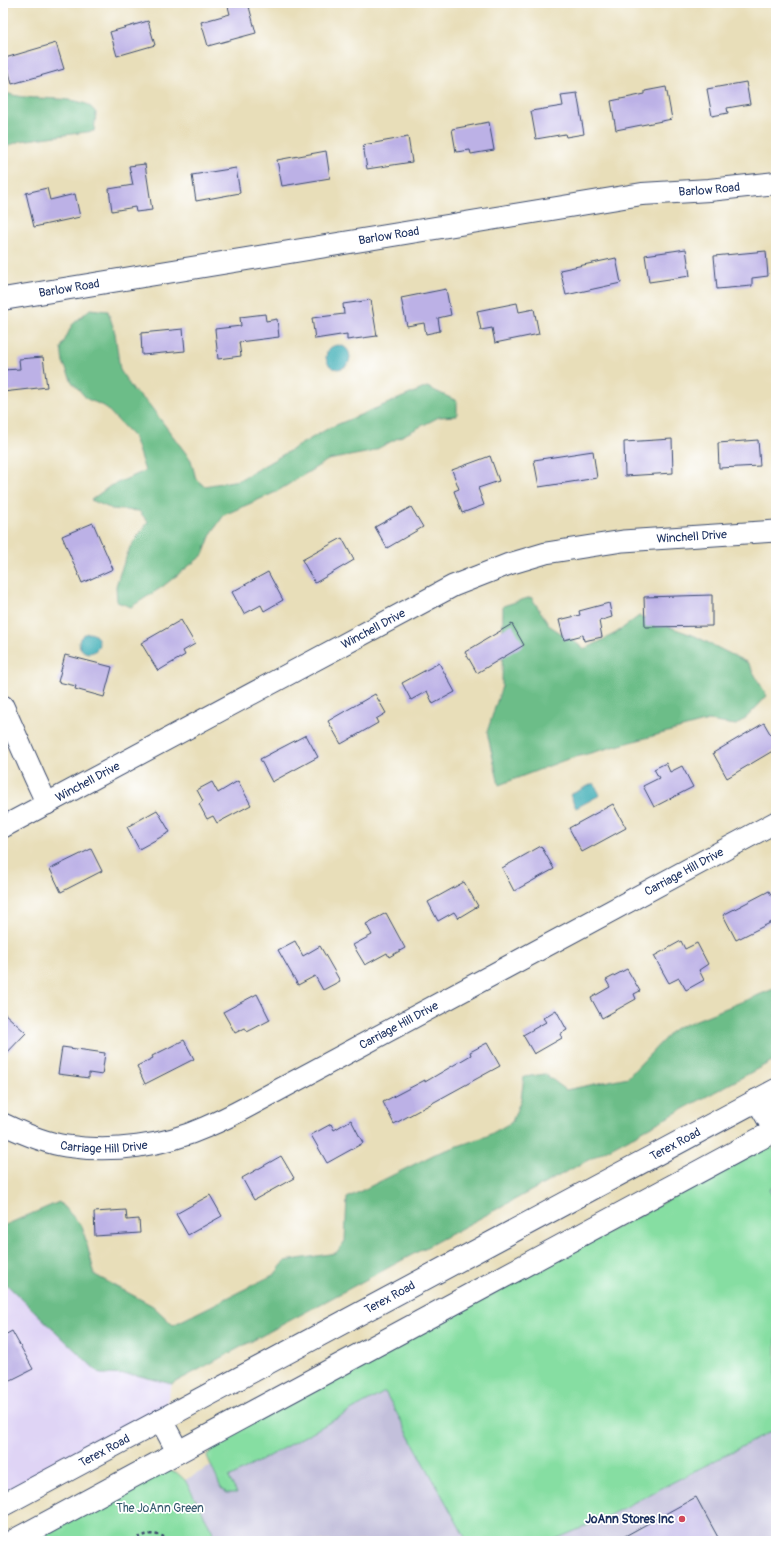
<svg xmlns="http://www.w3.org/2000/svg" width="779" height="1544" font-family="Pangolin,sans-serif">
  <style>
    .built { fill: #dfd4f5 }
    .industrial { fill: #c3c0db }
    .green { fill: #86dea2; stroke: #508680 }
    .forest { fill: #6cbd88; stroke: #447673 }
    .water { fill: #39abb3; stroke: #2a6d88 }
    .building { fill: #bcb1e6 }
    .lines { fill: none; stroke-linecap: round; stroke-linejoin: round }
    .street-casing { stroke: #3a496c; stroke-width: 23 }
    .secondary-casing { stroke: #3a496c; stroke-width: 24 }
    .path { stroke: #3a496c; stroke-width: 2.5; stroke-dasharray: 3 3; stroke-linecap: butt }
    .street { stroke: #fff; stroke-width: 21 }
    .secondary { stroke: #fff; stroke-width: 22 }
    .poi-dot { fill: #d1495b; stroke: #fff; stroke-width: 1.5 }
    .labels { text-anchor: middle; stroke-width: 3.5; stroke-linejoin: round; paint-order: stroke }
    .street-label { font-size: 12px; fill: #1b2f5e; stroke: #fff }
    .park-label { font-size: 12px; fill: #365b6f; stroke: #fff }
    .poi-label { font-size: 12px; font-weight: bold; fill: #1b2f5e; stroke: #fff; text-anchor: end }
  </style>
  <rect width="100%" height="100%" fill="#fff"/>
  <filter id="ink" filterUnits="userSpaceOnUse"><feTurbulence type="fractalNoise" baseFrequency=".025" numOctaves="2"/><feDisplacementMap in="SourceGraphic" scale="8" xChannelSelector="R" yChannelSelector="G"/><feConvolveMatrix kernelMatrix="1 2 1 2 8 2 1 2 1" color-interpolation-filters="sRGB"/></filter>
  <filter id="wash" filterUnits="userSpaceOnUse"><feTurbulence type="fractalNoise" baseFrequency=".012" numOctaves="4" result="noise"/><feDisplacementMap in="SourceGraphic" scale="16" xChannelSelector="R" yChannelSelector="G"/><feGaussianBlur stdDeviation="0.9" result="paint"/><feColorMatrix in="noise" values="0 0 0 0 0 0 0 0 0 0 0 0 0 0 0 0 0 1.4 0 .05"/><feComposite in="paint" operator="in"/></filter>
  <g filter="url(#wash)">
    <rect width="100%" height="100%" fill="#e8deb9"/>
    <path class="built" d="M 3,1281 L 100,1373 L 136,1375 L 172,1384 L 161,1420 L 3,1505 Z"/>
    <path class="industrial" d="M 776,1166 L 776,1541 L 218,1541 L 185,1480 Z"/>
    <g class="green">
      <path d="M 770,1145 L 776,1153 L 776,1185 L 769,1190 L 776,1201 L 776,1429 L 598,1521 L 551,1541 L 467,1541 L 385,1392 L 229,1478 L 237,1493 L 227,1493 L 221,1488 L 207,1456 L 218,1441 Z"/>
      <path d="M 167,1471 L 176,1472 L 185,1480 L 218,1541 L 27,1541 L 147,1477 Z"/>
    </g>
    <g class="forest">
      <path d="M 3,92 C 28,102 58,95 84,103 C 88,104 93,109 96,113 L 94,131 L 20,141 L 3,148 Z"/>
      <path d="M 90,309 L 108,311 L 115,333 L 120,370 L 133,390 L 148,403 L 191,460 L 196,479 L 204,486 L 239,480 L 329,428 L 427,387 L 457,401 L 457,416 L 439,417 L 371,452 L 328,460 L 276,492 L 224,515 L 211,534 L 203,555 L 162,587 L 131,607 L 117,602 L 116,586 L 120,573 L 130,547 L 148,522 L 139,511 L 112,509 L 91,500 L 110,486 L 145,471 L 134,437 L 104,406 L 87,399 L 72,382 L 63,362 L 61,348 L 72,325 Z"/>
      <path d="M 531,597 L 550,626 L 585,649 L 616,633 L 639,616 L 695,636 L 748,663 L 767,696 L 748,716 L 736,725 L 708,721 L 565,760 L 499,785 L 487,732 L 502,686 L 503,606 Z"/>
      <path d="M 776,988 L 776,1059 L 172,1384 L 136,1375 L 100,1374 L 3,1281 L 3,1226 L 59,1202 L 82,1226 L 95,1275 L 153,1306 L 173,1325 L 275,1274 L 285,1261 L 336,1253 L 345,1241 L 347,1198 L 435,1154 L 487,1136 L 512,1122 L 521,1099 L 524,1077 L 545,1074 L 566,1090 L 628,1077 L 674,1029 Z"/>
    </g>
    <g class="water">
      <circle cx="338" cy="357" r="12"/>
      <circle cx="89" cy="643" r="10"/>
      <path d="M 594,783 L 600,795 L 576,808 L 570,795 Z"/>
    </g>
    <g id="blocks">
      <g class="building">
        <path d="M 227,3 L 248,3 L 256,33 L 208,46 L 201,22 L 230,14 Z"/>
        <path d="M 148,21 L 155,45 L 117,56 L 110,32 Z"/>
        <path d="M 56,43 L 64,69 L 12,84 L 5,58 Z"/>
        <path d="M 746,82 L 750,104 L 727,108 L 728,113 L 712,116 L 707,89 Z"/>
        <path d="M 666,87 L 672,119 L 616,130 L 611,101 L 645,94 L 645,91 Z"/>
        <path d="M 577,93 L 584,134 L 566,137 L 565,134 L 536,139 L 531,111 L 563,106 L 561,95 Z"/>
        <path d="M 489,122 L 494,150 L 471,154 L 470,150 L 456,152 L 452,129 Z"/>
        <path d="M 408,137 L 412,162 L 367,169 L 363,145 Z"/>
        <path d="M 326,151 L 330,178 L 282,186 L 277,160 Z"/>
        <path d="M 145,164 L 152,210 L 136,212 L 135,207 L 112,211 L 109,189 L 133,185 L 129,166 Z"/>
        <path d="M 236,168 L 240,193 L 196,201 L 192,175 Z"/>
        <path d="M 47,188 L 50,200 L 75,194 L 80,217 L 34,227 L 26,193 Z"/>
        <path d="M 686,249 L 690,276 L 649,282 L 645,255 Z"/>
        <path d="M 766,251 L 768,276 L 752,278 L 752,286 L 717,289 L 714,256 Z"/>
        <path d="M 616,258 L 621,283 L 566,295 L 560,270 Z"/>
        <path d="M 446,289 L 451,315 L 438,318 L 440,331 L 426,334 L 424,323 L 407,326 L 401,298 Z"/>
        <path d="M 371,300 L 377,336 L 347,340 L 347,334 L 315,339 L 312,318 L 344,314 L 343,304 Z"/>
        <path d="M 517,303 L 519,312 L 534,309 L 539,334 L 495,343 L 492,328 L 481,330 L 477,311 Z"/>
        <path d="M 265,314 L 266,321 L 277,319 L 279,337 L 239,342 L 241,356 L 218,359 L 215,329 L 241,326 L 240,317 Z"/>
        <path d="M 183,329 L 185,351 L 142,355 L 141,333 Z"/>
        <path d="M 43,357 L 47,387 L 3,392 L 3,370 L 20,369 L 19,359 Z"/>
        <path d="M 672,439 L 673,473 L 625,476 L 624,442 Z"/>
        <path d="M 758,440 L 760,466 L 719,468 L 718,443 Z"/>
        <path d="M 593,451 L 597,478 L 539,487 L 534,460 Z"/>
        <path d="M 490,456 L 499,481 L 478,488 L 484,505 L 462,513 L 454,491 L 459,489 L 452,470 Z"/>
        <path d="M 411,507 L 423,527 L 387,548 L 375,527 Z"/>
        <path d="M 93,523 L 113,569 L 82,583 L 62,536 Z"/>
        <path d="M 342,538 L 354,560 L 315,583 L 302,560 Z"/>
        <path d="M 268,572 L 283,600 L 264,611 L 261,605 L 244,614 L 232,592 Z"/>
        <path d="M 712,595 L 712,626 L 645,627 L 644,597 Z"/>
        <path d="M 609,603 L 612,617 L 599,621 L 602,637 L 584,641 L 583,635 L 564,640 L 559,620 L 580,615 L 579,611 Z"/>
        <path d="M 181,620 L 195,644 L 183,651 L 185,655 L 158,671 L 141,643 Z"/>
        <path d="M 512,624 L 524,645 L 477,673 L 465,652 Z"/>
        <path d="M 65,655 L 112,667 L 104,697 L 75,689 L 76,686 L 58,682 Z"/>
        <path d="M 439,663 L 455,692 L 433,704 L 427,691 L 411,700 L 402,683 Z"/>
        <path d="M 375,694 L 386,713 L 376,719 L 378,723 L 341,744 L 328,721 Z"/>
        <path d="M 764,723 L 776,744 L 776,749 L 727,778 L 713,753 Z"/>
        <path d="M 306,735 L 318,757 L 272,782 L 260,759 Z"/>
        <path d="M 666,763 L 670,772 L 682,766 L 693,787 L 654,807 L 643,786 L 659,778 L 654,769 Z"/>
        <path d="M 238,781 L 251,805 L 217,823 L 213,816 L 207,819 L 199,804 L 203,801 L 197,790 L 212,782 L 218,793 Z"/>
        <path d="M 613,804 L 626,828 L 582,852 L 569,828 Z"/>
        <path d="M 157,810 L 170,832 L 139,849 L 127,827 Z"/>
        <path d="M 541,846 L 554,869 L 514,891 L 502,868 Z"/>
        <path d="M 91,849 L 102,871 L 61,892 L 50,869 Z"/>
        <path d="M 464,882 L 478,906 L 458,918 L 454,912 L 438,921 L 428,902 Z"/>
        <path d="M 769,891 L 776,904 L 776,920 L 736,940 L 723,915 Z"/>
        <path d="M 386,913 L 405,948 L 389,957 L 387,953 L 365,965 L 353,945 L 372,935 L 366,924 Z"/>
        <path d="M 295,941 L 303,956 L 320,946 L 340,981 L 323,990 L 315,976 L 298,985 L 278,950 Z"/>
        <path d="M 681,941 L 685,949 L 697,943 L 708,964 L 699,970 L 704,980 L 686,990 L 679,978 L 669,983 L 654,956 Z"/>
        <path d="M 627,969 L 640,991 L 634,994 L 636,999 L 602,1018 L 591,998 L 610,987 L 606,980 Z"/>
        <path d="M 257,994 L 270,1020 L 247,1032 L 245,1028 L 235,1033 L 223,1012 Z"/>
        <path d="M 556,1010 L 567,1030 L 560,1034 L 562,1038 L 534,1054 L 523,1035 L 546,1022 L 543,1018 Z"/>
        <path d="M 3,1012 L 26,1033 L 3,1057 Z"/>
        <path d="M 184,1040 L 194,1059 L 145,1084 L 137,1066 L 153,1058 L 152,1056 Z"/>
        <path d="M 487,1043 L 500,1066 L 394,1124 L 383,1102 L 425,1080 L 425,1082 L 471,1055 L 470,1052 Z"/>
        <path d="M 62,1047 L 105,1053 L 102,1075 L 89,1073 L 89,1078 L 58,1074 Z"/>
        <path d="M 351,1120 L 363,1143 L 327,1163 L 311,1135 L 331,1124 L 334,1130 Z"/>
        <path d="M 281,1156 L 294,1178 L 254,1200 L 242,1178 Z"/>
        <path d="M 210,1195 L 222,1216 L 188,1235 L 176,1214 Z"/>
        <path d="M 126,1210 L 127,1220 L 139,1219 L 140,1233 L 95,1236 L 94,1212 Z"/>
        <path d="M 12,1331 L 33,1369 L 3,1384 L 3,1336 Z"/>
        <path d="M 696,1497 L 720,1541 L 616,1541 Z"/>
      </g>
    </g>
  </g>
  <g filter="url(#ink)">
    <use href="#blocks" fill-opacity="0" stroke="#3a496c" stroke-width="1"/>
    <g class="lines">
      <g class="street-casing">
        <g id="street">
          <path d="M 3,706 L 35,778 L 47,804"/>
          <path id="s1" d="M 3,827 L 453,586 L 509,564 L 546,553 L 623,541 L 776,531"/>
          <path id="s2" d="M 3,1124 C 22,1133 45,1143 66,1146 C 112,1153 164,1146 206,1127 C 220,1121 234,1114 247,1107 L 776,822"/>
        </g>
      </g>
      <g class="secondary-casing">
        <g id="secondary">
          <path id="s3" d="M 3,299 L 642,194 L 709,190 L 776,183"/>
          <path d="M 757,1100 L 775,1131"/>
          <path d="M 161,1420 L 178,1452"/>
          <path id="s4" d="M 3,1505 L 776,1090"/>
          <path d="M 13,1541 L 776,1130"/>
        </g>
      </g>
      <path class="path" d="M 133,1541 C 146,1532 158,1532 171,1541"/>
      <use href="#street" class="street"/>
      <use href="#secondary" class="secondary"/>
    </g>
  </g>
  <circle class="poi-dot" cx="682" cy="1519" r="4"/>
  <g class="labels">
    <g class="street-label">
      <text dy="4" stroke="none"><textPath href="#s3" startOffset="715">Barlow Road</textPath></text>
      <text dy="4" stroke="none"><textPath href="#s3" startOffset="391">Barlow Road</textPath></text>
      <text dy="4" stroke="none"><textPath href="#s3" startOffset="67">Barlow Road</textPath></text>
      <text dy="4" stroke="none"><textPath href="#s1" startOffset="756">Winchell Drive</textPath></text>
      <text dy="4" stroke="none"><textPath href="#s1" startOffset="420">Winchell Drive</textPath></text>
      <text dy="4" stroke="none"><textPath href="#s1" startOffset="96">Winchell Drive</textPath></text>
      <text dy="4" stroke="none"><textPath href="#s2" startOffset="752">Carriage Hill Drive</textPath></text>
      <text dy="4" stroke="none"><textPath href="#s2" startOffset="428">Carriage Hill Drive</textPath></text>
      <text dy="4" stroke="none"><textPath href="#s2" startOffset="105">Carriage Hill Drive</textPath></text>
      <text dy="4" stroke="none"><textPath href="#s4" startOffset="763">Terex Road</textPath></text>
      <text dy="4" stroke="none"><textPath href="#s4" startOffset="439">Terex Road</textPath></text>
      <text dy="4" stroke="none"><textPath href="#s4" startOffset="115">Terex Road</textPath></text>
    </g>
    <g class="park-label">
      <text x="160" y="1512">The JoAnn Green</text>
    </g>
    <g class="poi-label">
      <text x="674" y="1523">JoAnn Stores Inc</text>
    </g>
  </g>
  <rect width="779" height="1544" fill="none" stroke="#fff" stroke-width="16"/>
</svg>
